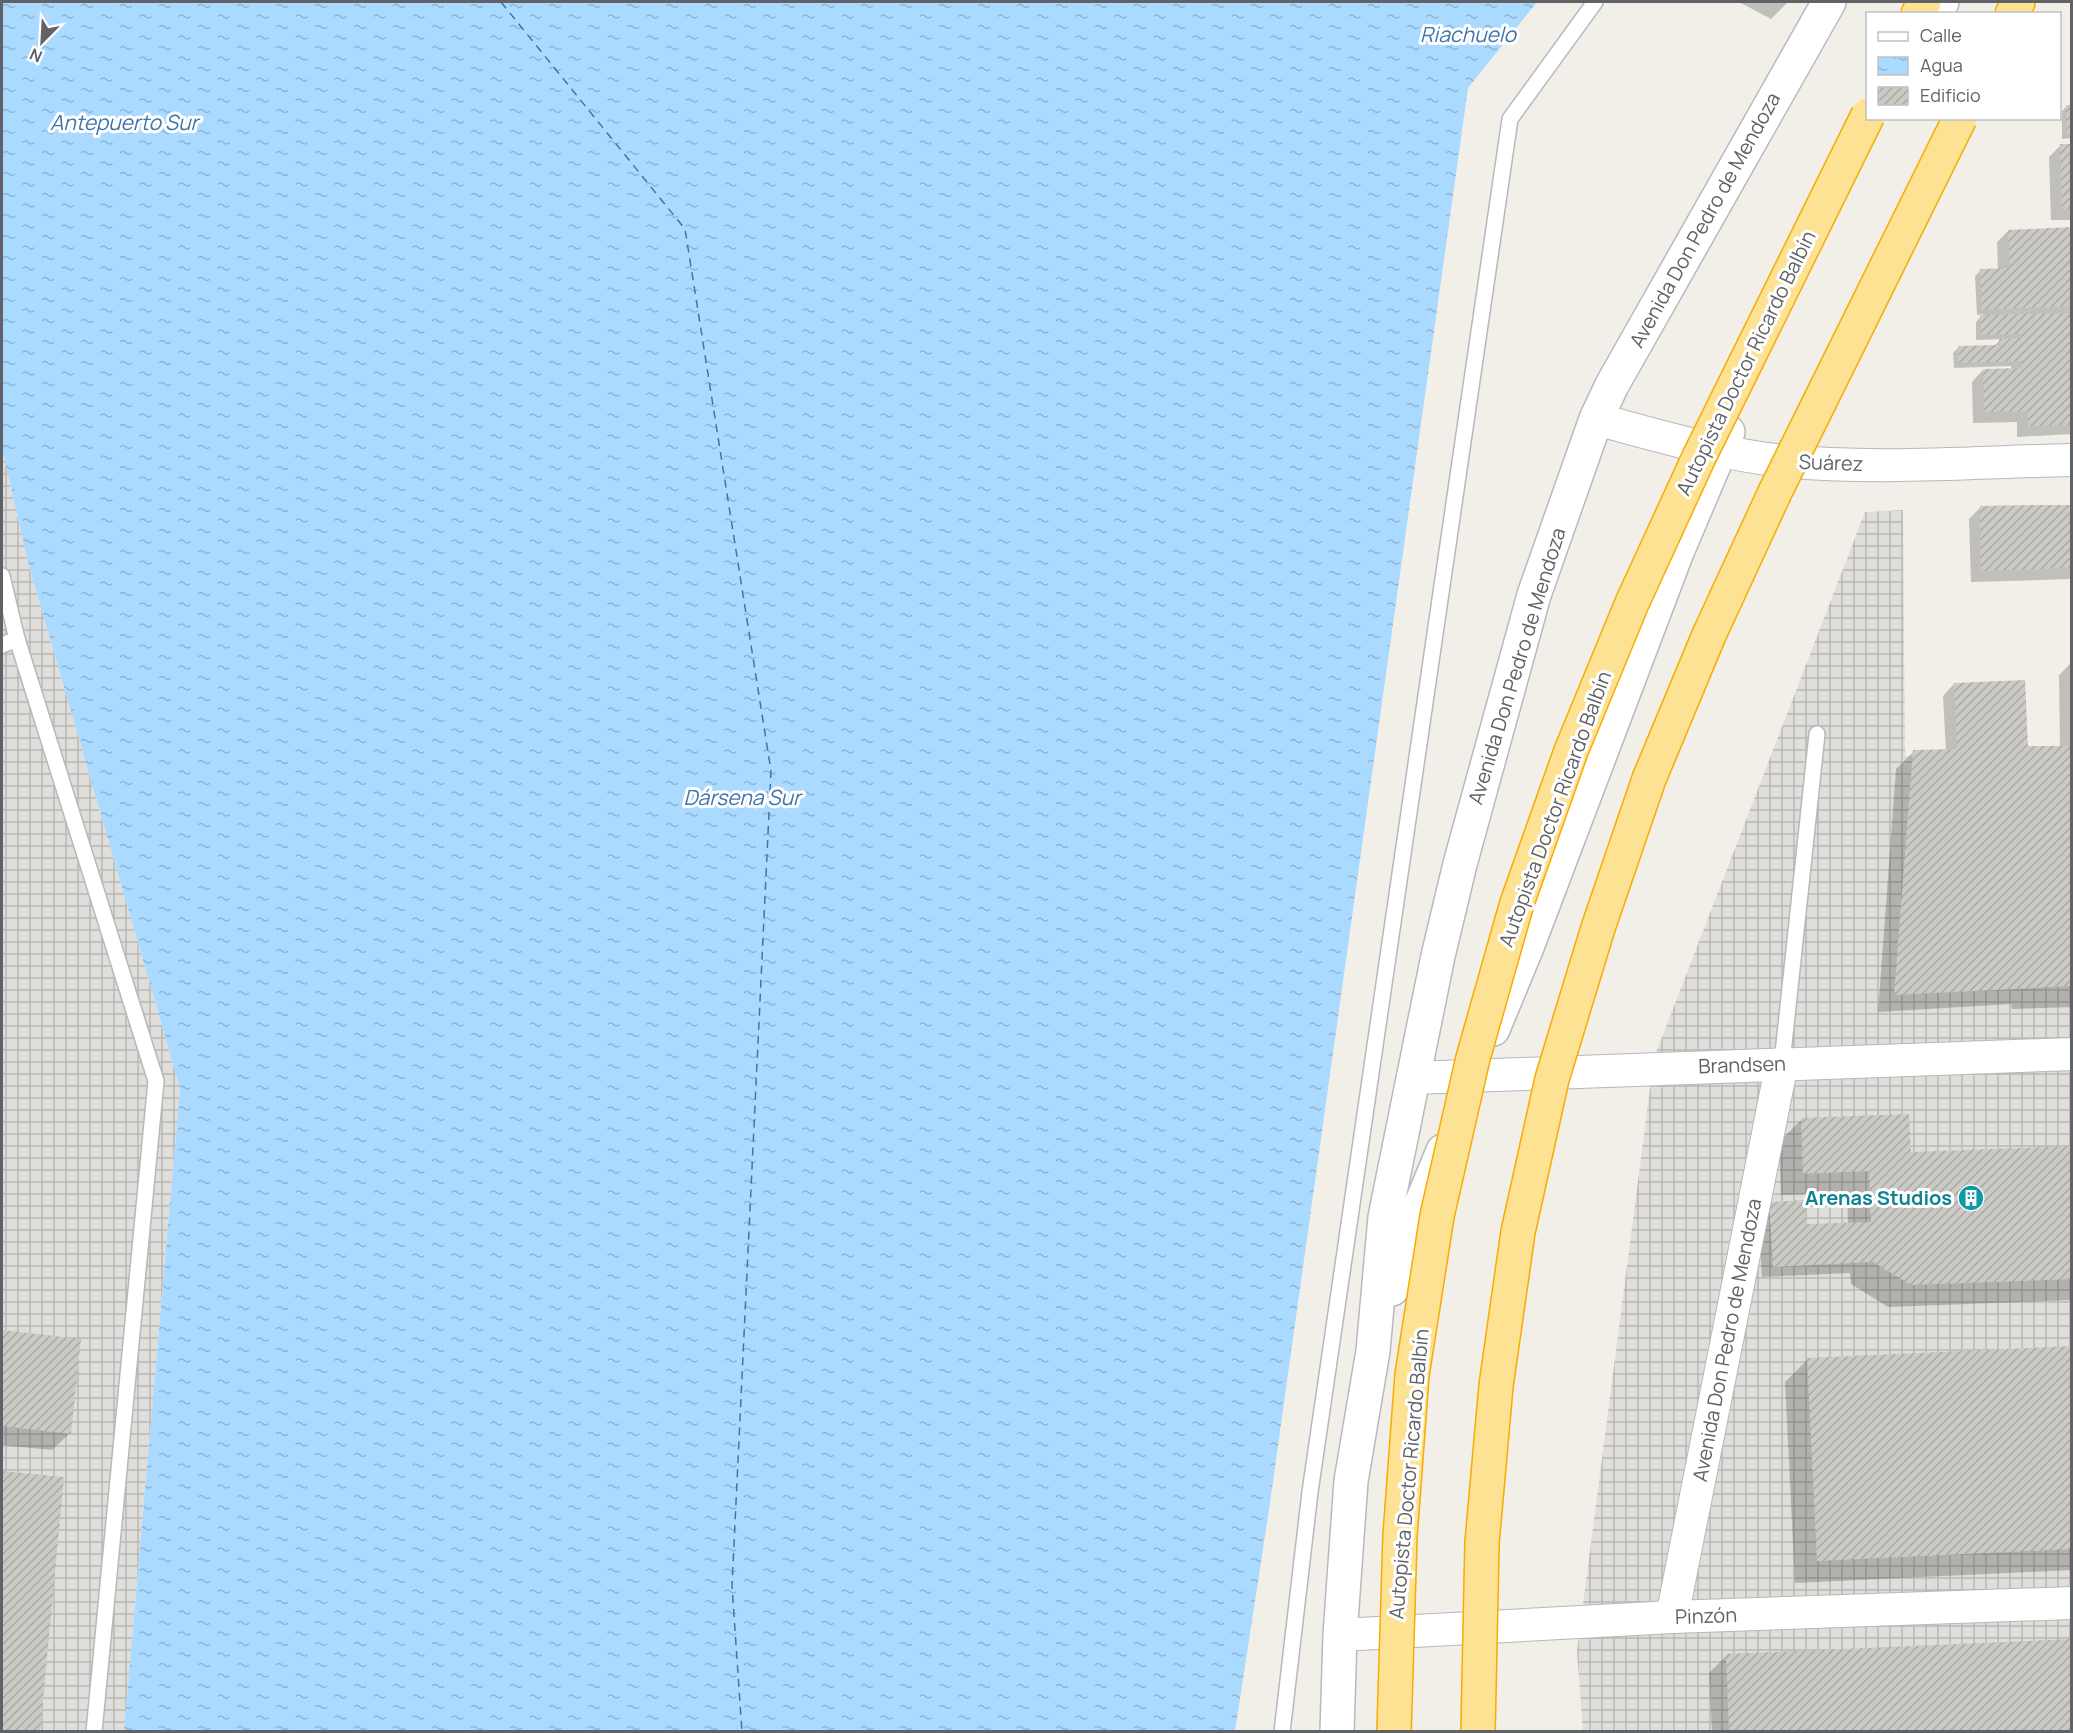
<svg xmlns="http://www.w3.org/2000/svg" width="2073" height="1733" font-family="Manrope,sans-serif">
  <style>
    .industrial { fill: url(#industrial-grid) }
    .water { fill: url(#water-ripples) }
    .shadow { fill: #0003 }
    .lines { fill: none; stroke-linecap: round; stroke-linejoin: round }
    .ferry { stroke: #4174aa; stroke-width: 1.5; stroke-dasharray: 8 6; stroke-linecap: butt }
    .building { fill: url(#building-hatch) }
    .service-casing { stroke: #b5b8bc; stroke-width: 18 }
    .minor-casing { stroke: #b5b8bc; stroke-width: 34 }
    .secondary-casing { stroke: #b6babf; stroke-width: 36 }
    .motorway-casing { stroke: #f9ab00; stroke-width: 36 }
    .service { stroke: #fff; stroke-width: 15 }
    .minor { stroke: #fff; stroke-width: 32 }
    .secondary { stroke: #fff; stroke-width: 33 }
    .motorway { stroke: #fde293; stroke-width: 33 }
    .motorway-bridge-casing { stroke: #f9ab00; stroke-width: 36; stroke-linecap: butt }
    .motorway-bridge { stroke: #fde293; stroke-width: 33 }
    .labels { text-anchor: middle; stroke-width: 6; stroke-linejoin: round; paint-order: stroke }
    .street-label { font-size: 20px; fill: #5f6368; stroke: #fff }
    .culture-label { font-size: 20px; font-weight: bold; fill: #0d838f; stroke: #fff; text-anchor: end }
    .water-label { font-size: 21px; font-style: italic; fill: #4174aa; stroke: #fff }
  </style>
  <defs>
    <pattern id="industrial-grid" width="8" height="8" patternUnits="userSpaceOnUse" patternTransform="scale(1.5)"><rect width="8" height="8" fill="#e0deda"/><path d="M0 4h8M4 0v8" fill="none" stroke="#b9b8b5"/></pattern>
    <pattern id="water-ripples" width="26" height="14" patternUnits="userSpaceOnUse" patternTransform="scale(1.5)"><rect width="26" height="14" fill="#aadaff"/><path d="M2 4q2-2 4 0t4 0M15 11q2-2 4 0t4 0" fill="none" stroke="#8eb4d2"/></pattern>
    <pattern id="building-hatch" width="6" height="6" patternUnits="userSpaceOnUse" patternTransform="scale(1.5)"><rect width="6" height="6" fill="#cccac5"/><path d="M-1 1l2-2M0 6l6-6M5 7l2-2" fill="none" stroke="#a9a8a4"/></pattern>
  </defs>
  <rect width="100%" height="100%" fill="#f1efe8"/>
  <g class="industrial">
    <path d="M 2,449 L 29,566 L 180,1088 L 124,1731 L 2,1731 Z"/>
    <path d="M 1903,510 L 1905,756 L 2071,753 L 2071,1731 L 1583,1732 L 1577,1651 L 1654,1058 L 1865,512 Z"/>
  </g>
  <path class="water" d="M 2,2 L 1537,2 L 1468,88 L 1269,1510 L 1235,1731 L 124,1731 L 180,1088 L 29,566 L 2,449 Z"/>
  <g class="shadow">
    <path d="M 1739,2 L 1788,2 L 1771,19 Z"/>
    <path d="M 2067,106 L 2072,106 L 2072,138 L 2062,139 L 2062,111 Z"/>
    <path d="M 2072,145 L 2072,220 L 2051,220 L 2049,157 L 2060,146 Z"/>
    <path d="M 2072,228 L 2072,311 L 2068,315 L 2072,315 L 2072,434 L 2017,437 L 2017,422 L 1973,423 L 1972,382 L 1983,370 L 2011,370 L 2011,366 L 1954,368 L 1953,353 L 1958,348 L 1995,345 L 2001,339 L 1976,340 L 1976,322 L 1983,314 L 1977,315 L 1975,276 L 1980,271 L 1998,270 L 1997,242 L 2008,231 Z"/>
    <path d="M 2072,507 L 2072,579 L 1971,582 L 1969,519 L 1980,508 Z"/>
    <path d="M 2070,664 L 2072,664 L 2072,1007 L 2012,1009 L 2011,1004 L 1878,1012 L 1896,769 L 1913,752 L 1946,751 L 1943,696 L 1954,684 L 2026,748 L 2060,747 L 2059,675 Z"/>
    <path d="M 1802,1119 L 1909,1154 L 2072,1147 L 2072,1300 L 1888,1307 L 1851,1284 L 1850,1273 L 1762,1277 L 1758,1215 L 1770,1203 L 1805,1226 L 1848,1224 L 1847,1193 L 1781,1195 L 1779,1142 Z"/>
    <path d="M 2,1332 L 79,1340 L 70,1433 L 52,1450 L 2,1445 Z"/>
    <path d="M 2072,1347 L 2072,1570 L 1795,1583 L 1785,1382 L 1808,1359 Z"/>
    <path d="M 2,1473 L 62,1478 L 38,1732 L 2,1732 Z"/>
    <path d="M 1726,1656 L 2072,1732 L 1712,1732 L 1709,1673 Z"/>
  </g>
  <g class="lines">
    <path class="ferry" d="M 501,2 L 685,229 L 771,771 L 732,1586 L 742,1732"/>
  </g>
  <g class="building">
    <path d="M 2066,105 L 2072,105 L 2072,134 L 2067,134 Z"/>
    <path d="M 2060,144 L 2072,144 L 2072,209 L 2062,209 Z"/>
    <path d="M 2072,227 L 2072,306 L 1982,310 L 1980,269 L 2010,268 L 2008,230 Z"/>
    <path d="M 2072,313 L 2072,425 L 2028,426 L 2028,411 L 1984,412 L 1983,369 L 2022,368 L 2022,361 L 1958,363 L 1958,346 L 2000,345 L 1999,339 L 2021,338 L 2021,334 L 1981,335 L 1980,315 Z"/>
    <path d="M 2032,505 L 2072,505 L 2072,568 L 1981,571 L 1980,506 Z"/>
    <path d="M 2025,680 L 2028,746 L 2072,746 L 2072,986 L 1894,995 L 1913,750 L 1957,749 L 1954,683 Z"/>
    <path d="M 1909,1114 L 1911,1152 L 2072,1146 L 2072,1279 L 1911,1285 L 1873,1262 L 1773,1267 L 1769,1202 L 1805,1200 L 1806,1224 L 1871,1222 L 1869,1171 L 1803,1174 L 1801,1118 Z"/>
    <path d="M 2,1330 L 81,1339 L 71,1434 L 2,1426 Z"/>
    <path d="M 2072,1346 L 2072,1549 L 1817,1561 L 1807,1358 Z"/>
    <path d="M 2,1471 L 64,1477 L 40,1732 L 2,1732 Z"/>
    <path d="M 2072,1639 L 2072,1732 L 1729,1732 L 1726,1654 Z"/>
  </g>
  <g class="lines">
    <g class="service-casing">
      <g id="service">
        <path d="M 2,576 L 17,639 L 2,645"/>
        <path d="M 17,639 L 156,1081 L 94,1732"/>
        <path d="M 1782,1063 L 1817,734"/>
        <path d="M 1282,1732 L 1310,1492 L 1510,119 L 1595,2"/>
      </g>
    </g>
    <g class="minor-casing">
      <g id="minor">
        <path d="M 1596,419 C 1658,436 1720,454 1783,461 C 1879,470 1976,462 2072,460"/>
        <path d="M 1413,1078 L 2072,1054"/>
        <path d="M 1672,1617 L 1782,1063"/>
        <path d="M 1340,1635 L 1672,1617 L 2072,1603"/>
      </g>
    </g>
    <g class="secondary-casing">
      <g id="secondary">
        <path d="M 1936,14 L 1942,2"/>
        <path d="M 1493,1029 L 1527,947 L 1677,552 L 1728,432"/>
        <path d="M 1392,1289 L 1411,1228 L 1443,1151"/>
        <path d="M 1337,1732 L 1340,1635 L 1351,1481 L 1373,1351 L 1385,1217 L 1438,956 L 1460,864 L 1534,595 L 1596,419 L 1612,385 L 1829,2"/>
      </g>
    </g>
    <g class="motorway-casing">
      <g id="motorway">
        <path d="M 1918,14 L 1924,2"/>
        <path d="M 2012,14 L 2018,2"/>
      </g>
    </g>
    <use href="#service" class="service"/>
    <use href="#minor" class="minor"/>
    <use href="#secondary" class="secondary"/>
    <use href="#motorway" class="motorway"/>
    <g class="motorway-bridge-casing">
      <g id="motorway-bridge">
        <path d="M 1394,1732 L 1400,1536 L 1412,1375 L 1437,1216 L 1473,1058 L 1517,903 L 1571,751 L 1632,603 L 1699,457 L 1868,115"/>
        <path d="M 1478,1732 L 1482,1543 L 1496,1386 L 1518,1232 L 1552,1079 L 1598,928 L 1649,779 L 1709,635 L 1775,492 L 1960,118"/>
      </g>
    </g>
    <use href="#motorway-bridge" class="motorway-bridge"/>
  </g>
  <defs>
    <g id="building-disc" transform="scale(1.35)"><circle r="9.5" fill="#0f9aa8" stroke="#fff"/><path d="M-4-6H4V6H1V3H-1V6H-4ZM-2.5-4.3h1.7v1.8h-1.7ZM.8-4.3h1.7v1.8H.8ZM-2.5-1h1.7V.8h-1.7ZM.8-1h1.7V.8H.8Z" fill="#fff"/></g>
  </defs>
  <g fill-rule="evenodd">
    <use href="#building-disc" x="1971" y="1198"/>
  </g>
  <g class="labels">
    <g class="street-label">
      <text transform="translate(1705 220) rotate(-61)" y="7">Avenida Don Pedro de Mendoza</text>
      <text transform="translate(1746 363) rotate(-64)" y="7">Autopista Doctor Ricardo Balbín</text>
      <text transform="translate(1831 463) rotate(2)" y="7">Suárez</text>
      <text transform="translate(1517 666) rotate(-73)" y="7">Avenida Don Pedro de Mendoza</text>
      <text transform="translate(1555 809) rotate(-70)" y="7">Autopista Doctor Ricardo Balbín</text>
      <text transform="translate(1742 1065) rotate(-2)" y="7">Brandsen</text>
      <text transform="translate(1727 1340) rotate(-79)" y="7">Avenida Don Pedro de Mendoza</text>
      <text transform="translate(1409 1474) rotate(-85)" y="7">Autopista Doctor Ricardo Balbín</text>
      <text transform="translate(1706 1616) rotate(-2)" y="7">Pinzón</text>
    </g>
    <g class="culture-label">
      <text x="1952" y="1205">Arenas Studios</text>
    </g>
    <g class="water-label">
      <text x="1468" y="42">Riachuelo</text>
      <text x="124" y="130">Antepuerto Sur</text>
      <text x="742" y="805">Dársena Sur</text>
    </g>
  </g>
  <rect width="2073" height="1733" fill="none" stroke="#5f6368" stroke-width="6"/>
  <rect x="1866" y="12" width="195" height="108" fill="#ffffff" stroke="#bfc1c3" stroke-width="1.5"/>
  <rect x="1878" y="32" width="30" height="9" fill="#ffffff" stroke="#bfc1c3" stroke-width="1.5"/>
  <text x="1920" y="42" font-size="18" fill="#5f6368">Calle</text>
  <rect x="1878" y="57" width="30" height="18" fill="url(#water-ripples)" stroke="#bfc1c3" stroke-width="1.5"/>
  <text x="1920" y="72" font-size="18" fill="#5f6368">Agua</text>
  <rect x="1878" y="87" width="30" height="18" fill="url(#building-hatch)" stroke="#bfc1c3" stroke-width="1.5"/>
  <text x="1920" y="102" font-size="18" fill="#5f6368">Edificio</text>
  <g transform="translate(42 42) rotate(204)" stroke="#ffffff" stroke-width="4.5" paint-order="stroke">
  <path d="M0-4.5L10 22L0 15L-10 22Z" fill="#5f6368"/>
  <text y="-9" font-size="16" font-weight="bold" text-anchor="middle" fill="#5f6368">N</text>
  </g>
</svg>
